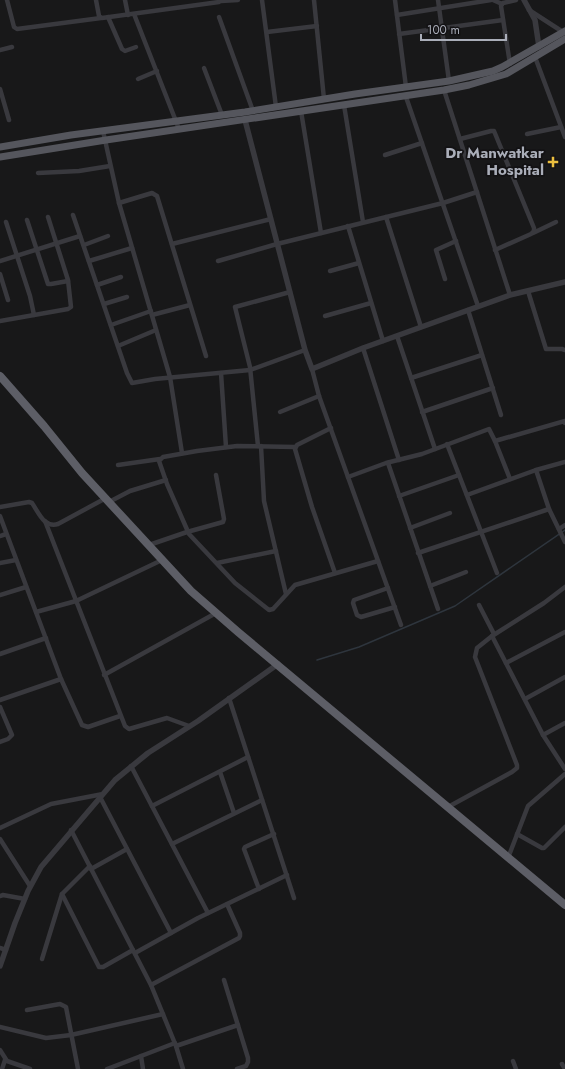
<svg xmlns="http://www.w3.org/2000/svg" width="565" height="1069" font-family="Jost,sans-serif">
  <style>
    .lines { fill: none; stroke-linecap: round; stroke-linejoin: round }
    .stream { stroke: #2e353d; stroke-width: 1.5 }
    .minor { stroke: #39393e; stroke-width: 4.5 }
    .tertiary { stroke: #39393e; stroke-width: 5.5 }
    .primary { stroke: #55565d; stroke-width: 7 }
    .trunk { stroke: #5d5e66; stroke-width: 8 }
    .poi-dot { fill: #eabe3f; stroke: #131214; stroke-width: 1.5 }
    .labels { text-anchor: middle; stroke-width: 3.5; stroke-linejoin: round; paint-order: stroke }
    .poi-label { font-size: 15px; font-weight: bold; fill: #aaaeb9; stroke: #131214; text-anchor: end }
  </style>
  <rect width="100%" height="100%" fill="#181819"/>
  <g class="lines">
    <path class="stream" d="M 317,660 L 359,647 L 455,606 L 565,530"/>
    <g class="minor">
      <path d="M 7,0 L 14,27 L 17,29 L 101,18"/>
      <path d="M 96,0 L 99,16 L 102,18 L 219,2 L 221,0"/>
      <path d="M 125,0 L 128,15"/>
      <path d="M 262,0 L 276,107"/>
      <path d="M 314,0 L 324,99"/>
      <path d="M 395,0 L 406,87"/>
      <path d="M 438,0 L 449,81"/>
      <path d="M 493,0 L 502,4"/>
      <path d="M 221,1 L 238,0"/>
      <path d="M 529,10 L 563,32"/>
      <path d="M 134,14 L 179,129"/>
      <path d="M 397,15 L 491,0"/>
      <path d="M 108,17 L 122,49 L 125,51 L 136,47"/>
      <path d="M 219,17 L 253,111"/>
      <path d="M 267,32 L 317,26"/>
      <path d="M 399,34 L 503,20"/>
      <path d="M 0,50 L 12,47"/>
      <path d="M 535,57 L 565,137"/>
      <path d="M 510,64 L 501,6 L 503,3 L 516,0"/>
      <path d="M 204,68 L 222,115"/>
      <path d="M 138,79 L 157,71"/>
      <path d="M 0,89 L 9,120"/>
      <path d="M 444,90 L 510,295"/>
      <path d="M 406,97 L 478,306"/>
      <path d="M 344,105 L 363,222"/>
      <path d="M 301,111 L 321,233"/>
      <path d="M 103,131 L 119,203 L 170,377 L 182,453"/>
      <path d="M 527,134 L 561,127"/>
      <path d="M 460,139 L 491,131 L 494,131 L 534,228 L 534,231 L 531,234 L 495,250"/>
      <path d="M 385,155 L 422,143"/>
      <path d="M 38,173 L 79,171 L 110,166"/>
      <path d="M 119,203 L 152,193 L 157,196 L 206,356"/>
      <path d="M 73,215 L 127,373 L 132,383 L 155,379 L 250,370 L 305,350"/>
      <path d="M 386,217 L 421,327"/>
      <path d="M 27,220 L 48,284 L 51,284 L 68,281"/>
      <path d="M 6,222 L 30,296 L 34,315"/>
      <path d="M 348,226 L 383,341"/>
      <path d="M 533,233 L 556,222"/>
      <path d="M 172,244 L 271,219"/>
      <path d="M 84,245 L 108,236"/>
      <path d="M 0,261 L 80,236"/>
      <path d="M 89,261 L 132,248"/>
      <path d="M 218,261 L 277,244 L 443,203 L 477,192"/>
      <path d="M 330,271 L 359,263"/>
      <path d="M 0,274 L 8,300"/>
      <path d="M 445,279 L 436,250 L 456,241"/>
      <path d="M 97,285 L 121,277"/>
      <path d="M 528,291 L 546,349 L 562,349 L 565,350"/>
      <path d="M 104,304 L 127,297"/>
      <path d="M 468,310 L 501,415"/>
      <path d="M 152,315 L 190,305"/>
      <path d="M 325,316 L 371,303"/>
      <path d="M 0,321 L 68,309 L 71,307 L 68,280 L 48,217"/>
      <path d="M 111,325 L 151,311"/>
      <path d="M 397,336 L 435,449"/>
      <path d="M 118,346 L 156,330"/>
      <path d="M 363,348 L 399,460"/>
      <path d="M 312,369 L 319,396 L 401,625"/>
      <path d="M 221,373 L 226,447"/>
      <path d="M 411,378 L 482,355"/>
      <path d="M 280,412 L 319,396"/>
      <path d="M 422,412 L 493,388"/>
      <path d="M 331,428 L 297,445 L 295,449 L 312,507 L 335,573"/>
      <path d="M 495,441 L 510,479"/>
      <path d="M 447,444 L 497,573"/>
      <path d="M 258,446 L 250,367 L 235,307 L 290,292"/>
      <path d="M 261,446 L 264,501 L 286,594"/>
      <path d="M 295,447 L 237,446 L 197,451 L 163,457 L 159,461 L 167,484 L 189,534 L 235,583 L 269,610 L 273,609 L 295,585 L 378,561"/>
      <path d="M 565,462 L 536,470 L 549,509 L 565,542"/>
      <path d="M 388,463 L 438,609"/>
      <path d="M 118,465 L 160,459"/>
      <path d="M 348,477 L 386,463 L 422,454 L 489,429 L 495,441 L 565,421 L 565,423"/>
      <path d="M 467,495 L 536,470"/>
      <path d="M 399,496 L 459,475"/>
      <path d="M 109,502 L 130,491 L 166,480"/>
      <path d="M 0,507 L 29,502 L 32,503 C 39,513 44,528 58,524 L 106,498"/>
      <path d="M 0,516 L 61,679 L 82,725 L 88,727 L 120,716"/>
      <path d="M 45,521 L 125,726 L 129,729 L 167,718 L 189,726"/>
      <path d="M 410,528 L 450,513"/>
      <path d="M 559,529 L 565,525"/>
      <path d="M 0,536 L 6,534"/>
      <path d="M 149,545 L 187,532 L 223,522 L 224,519 L 216,475"/>
      <path d="M 418,553 L 549,509"/>
      <path d="M 0,563 L 16,560"/>
      <path d="M 217,563 L 276,551"/>
      <path d="M 430,586 L 466,572"/>
      <path d="M 565,587 L 544,603 L 492,636 L 543,735 L 565,769"/>
      <path d="M 388,588 L 354,600 L 353,603 L 357,615 L 361,617 L 395,607"/>
      <path d="M 0,595 L 26,587"/>
      <path d="M 479,605 L 494,634"/>
      <path d="M 36,612 L 76,601 L 162,560"/>
      <path d="M 0,654 L 46,638"/>
      <path d="M 506,663 L 565,632"/>
      <path d="M 104,675 L 216,613"/>
      <path d="M 229,698 L 294,898"/>
      <path d="M 525,699 L 565,677"/>
      <path d="M 0,700 L 61,679"/>
      <path d="M 0,707 L 12,735 L 8,739 L 0,742"/>
      <path d="M 543,735 L 565,723"/>
      <path d="M 131,766 L 208,913"/>
      <path d="M 220,772 L 234,813"/>
      <path d="M 100,797 L 171,933"/>
      <path d="M 152,806 L 248,757"/>
      <path d="M 448,807 L 512,772 L 517,768 L 517,765 L 475,657 L 477,648 L 492,636"/>
      <path d="M 0,828 L 51,804 L 103,794"/>
      <path d="M 71,830 L 151,985 L 176,1046 L 183,1069"/>
      <path d="M 517,834 L 542,848 L 544,848 L 565,827"/>
      <path d="M 0,839 L 30,886"/>
      <path d="M 172,844 L 262,800"/>
      <path d="M 508,858 L 528,806 L 565,774"/>
      <path d="M 91,869 L 127,849"/>
      <path d="M 259,889 L 244,849 L 245,847 L 274,834"/>
      <path d="M 62,894 L 99,967 L 103,967 L 133,950"/>
      <path d="M 0,896 L 3,895 L 25,899"/>
      <path d="M 0,948 L 6,950"/>
      <path d="M 135,953 L 198,918 L 287,875"/>
      <path d="M 42,959 L 62,894 L 90,866"/>
      <path d="M 224,980 L 248,1058 L 248,1062 L 246,1066 L 237,1069"/>
      <path d="M 151,985 L 239,938 L 240,936 L 240,933 L 227,904"/>
      <path d="M 27,1010 L 60,1004 L 66,1007 L 78,1069"/>
      <path d="M 0,1027 L 46,1038 L 71,1035 L 163,1014"/>
      <path d="M 176,1046 L 238,1025"/>
      <path d="M 0,1050 L 7,1061 L 30,1069"/>
      <path d="M 141,1056 L 143,1069"/>
      <path d="M 513,1061 L 516,1069"/>
      <path d="M 562,1064 L 565,1069"/>
      <path d="M 2,1069 L 5,1060"/>
      <path d="M 107,1069 L 175,1043"/>
    </g>
    <g class="tertiary">
      <path d="M 524,0 L 535,20 L 539,47"/>
      <path d="M 245,120 L 305,350 L 312,369 L 363,348 L 510,295 L 565,282"/>
      <path d="M 0,966 L 15,923 L 28,891 L 41,867 L 115,780 L 148,753 L 198,721 L 278,664"/>
    </g>
    <g class="primary">
      <path d="M 0,147 L 71,135 L 245,112 L 355,94 L 449,81 L 493,71 L 502,67 L 565,31"/>
      <path d="M 0,157 L 106,140 L 444,90 L 469,85 L 506,74 L 565,39"/>
    </g>
    <path class="trunk" d="M 0,376 L 44,426 L 82,473 L 191,591 L 238,632 L 565,905"/>
  </g>
  <path class="poi-dot" d="M551 156h4v4h4v4h-4v4h-4v-4h-4v-4h4z"/>
  <g class="labels">
    <g class="poi-label">
      <text x="544" y="158">Dr Manwatkar<tspan x="544" dy="17">Hospital</tspan></text>
    </g>
  </g>
  <path d="M421 34v6h85v-6" fill="none" stroke="#aaaeb9" stroke-width="2"/>
  <text x="427" y="34" font-size="12" fill="#aaaeb9" stroke="#131214" stroke-width="3" paint-order="stroke">100 m</text>
</svg>
